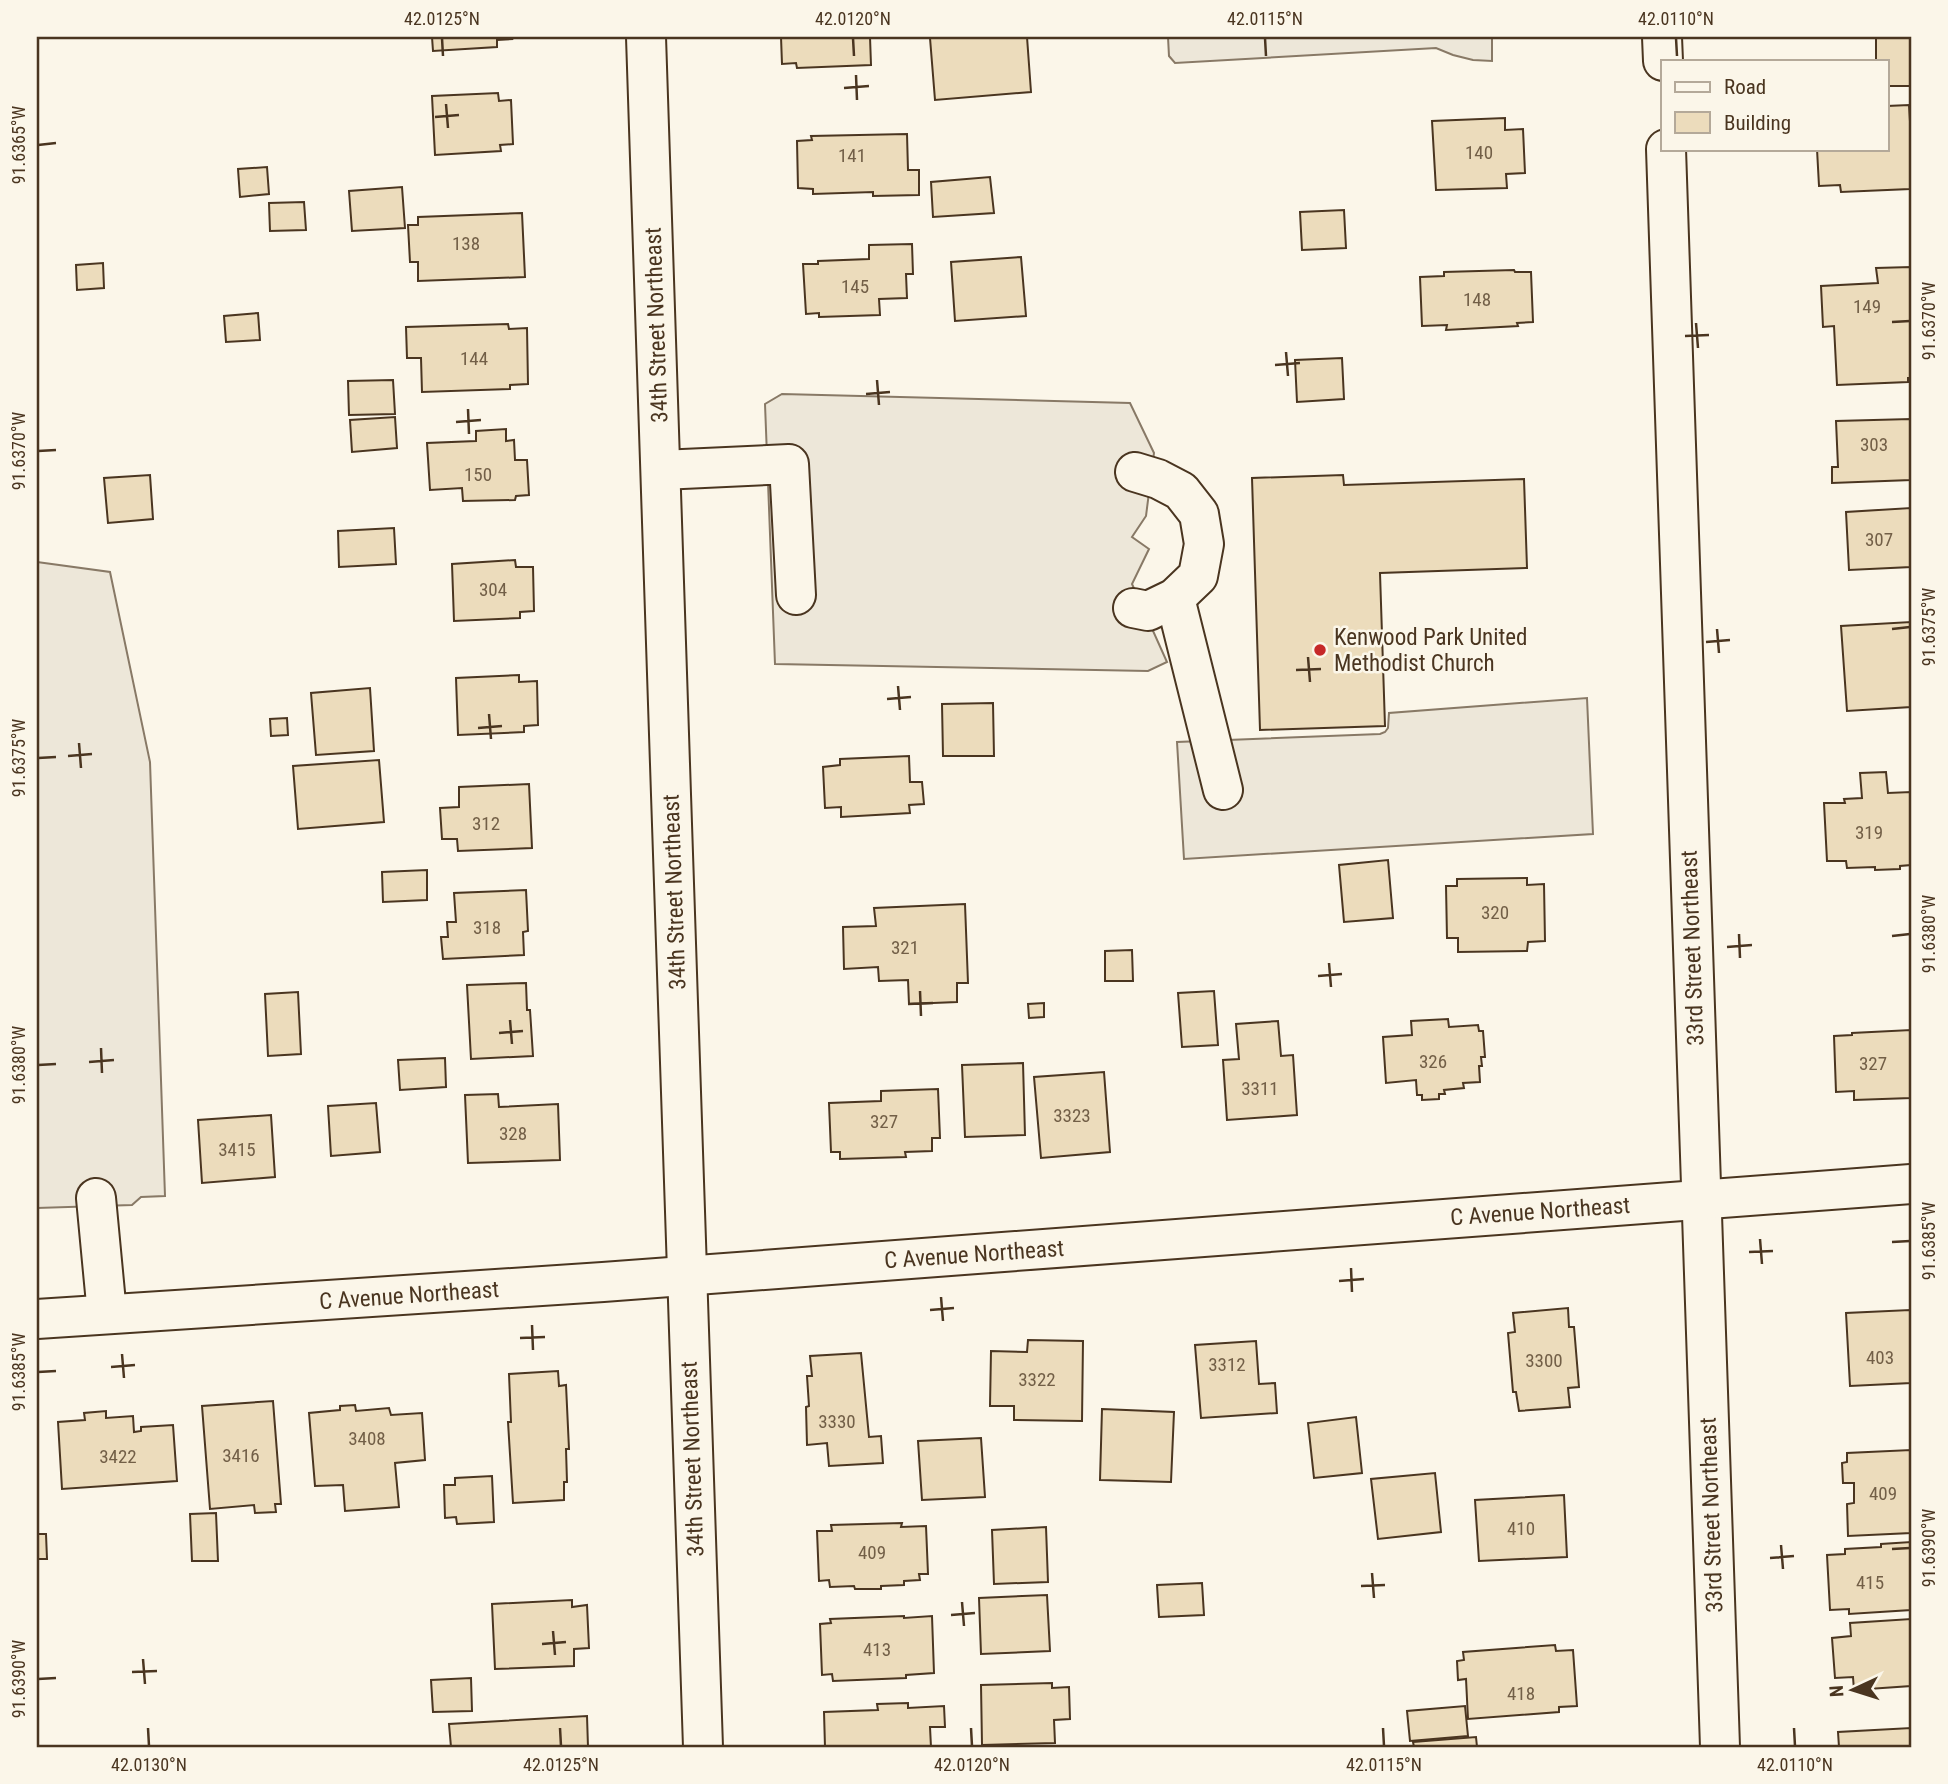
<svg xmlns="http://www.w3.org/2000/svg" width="1948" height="1784" font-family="'Roboto Condensed',sans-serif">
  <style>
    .parking { fill: #ede7d9; stroke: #887966; stroke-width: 2 }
    .building { fill: #ecdcbc; stroke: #4a3520; stroke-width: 2 }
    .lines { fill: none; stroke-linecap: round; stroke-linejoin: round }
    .minor-casing { stroke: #4a3520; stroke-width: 42 }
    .minor { stroke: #fbf6e9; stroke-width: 38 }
    .ticks { fill: none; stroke: #4a3520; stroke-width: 2.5 }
    .poi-dot { fill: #c62828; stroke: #fbf6e9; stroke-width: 2.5 }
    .labels { text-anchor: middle; stroke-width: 5; stroke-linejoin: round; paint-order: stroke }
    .number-label { font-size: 19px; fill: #725f47 }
    .street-label { font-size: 23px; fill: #4a3520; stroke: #fbf6e9 }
    .poi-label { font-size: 23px; fill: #4a3520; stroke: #fbf6e9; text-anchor: start }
    .neatline { fill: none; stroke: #4a3520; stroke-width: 2.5 }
    .ticks-label { font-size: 18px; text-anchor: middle; fill: #4a3520 }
  </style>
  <rect width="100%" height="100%" fill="#fbf6e9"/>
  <g class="parking">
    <path d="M 1168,37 L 1492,37 L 1492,61 L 1473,60 L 1453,55 L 1436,48 L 1175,63 L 1169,56 Z"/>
    <path d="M 782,394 L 1130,403 L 1154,453 L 1146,516 L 1132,537 L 1149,549 L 1132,584 L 1167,662 L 1148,671 L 775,664 L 765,404 Z"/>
    <path d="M 37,562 L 110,572 L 150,762 L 165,1196 L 141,1197 L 132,1205 L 37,1208 Z"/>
    <path d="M 1587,698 L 1593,834 L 1184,859 L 1177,742 L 1380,734 L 1385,732 L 1388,728 L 1389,713 Z"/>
  </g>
  <g class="building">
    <path d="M 432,37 L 511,37 L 512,39 L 497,40 L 497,47 L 433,51 Z"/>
    <path d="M 781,37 L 870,37 L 871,65 L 797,68 L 796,63 L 782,64 Z"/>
    <path d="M 945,37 L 1027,37 L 1031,92 L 935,100 L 930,38 Z"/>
    <path d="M 1876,37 L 1911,37 L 1911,86 L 1887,86 L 1887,61 L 1876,61 Z"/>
    <path d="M 498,93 L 499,101 L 511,100 L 513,144 L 500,145 L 501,151 L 435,155 L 432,96 Z"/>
    <path d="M 1909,105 L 1911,138 L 1910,189 L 1841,192 L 1840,185 L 1819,186 L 1817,149 L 1887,149 L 1887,106 Z"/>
    <path d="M 1505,118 L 1505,130 L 1523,129 L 1525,173 L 1506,174 L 1507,188 L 1436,190 L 1432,121 Z"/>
    <path d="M 907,134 L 908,170 L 919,170 L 919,195 L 873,196 L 873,192 L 813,194 L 813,189 L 798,188 L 797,141 L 812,140 L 811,136 Z"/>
    <path d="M 267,167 L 269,194 L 240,197 L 238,169 Z"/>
    <path d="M 990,177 L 994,213 L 933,217 L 931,182 Z"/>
    <path d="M 402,187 L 405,228 L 352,231 L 349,191 Z"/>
    <path d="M 304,202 L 306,230 L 270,231 L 269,203 Z"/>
    <path d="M 1344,210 L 1346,248 L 1302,250 L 1300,212 Z"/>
    <path d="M 522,213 L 525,277 L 418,281 L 418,262 L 410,262 L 408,225 L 418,225 L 418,217 Z"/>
    <path d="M 912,244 L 913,274 L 906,274 L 907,298 L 879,299 L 880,315 L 819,317 L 819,313 L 806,314 L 803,264 L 818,264 L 818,261 L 869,259 L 869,245 Z"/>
    <path d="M 1021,257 L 1026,316 L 955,321 L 951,262 Z"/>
    <path d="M 103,263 L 104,288 L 77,290 L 76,265 Z"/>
    <path d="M 1911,267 L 1911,378 L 1908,378 L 1908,382 L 1837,385 L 1834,326 L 1823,327 L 1821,286 L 1878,283 L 1876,268 Z"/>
    <path d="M 1514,270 L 1515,272 L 1531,272 L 1533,322 L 1517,323 L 1518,326 L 1446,330 L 1447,325 L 1422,326 L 1420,277 L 1444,276 L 1444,272 Z"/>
    <path d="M 258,313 L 260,340 L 226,342 L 224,316 Z"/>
    <path d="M 508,324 L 509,329 L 527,328 L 528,384 L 510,385 L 510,389 L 422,392 L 421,358 L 407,358 L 406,327 Z"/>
    <path d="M 1342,358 L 1344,399 L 1297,402 L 1295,360 Z"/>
    <path d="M 393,380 L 395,414 L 349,415 L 348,381 Z"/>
    <path d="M 395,417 L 397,448 L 352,452 L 350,420 Z"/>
    <path d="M 1911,419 L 1911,480 L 1832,483 L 1832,467 L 1838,467 L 1836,421 Z"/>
    <path d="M 506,429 L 506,441 L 514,440 L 515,460 L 527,460 L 529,495 L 516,496 L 515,500 L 463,501 L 462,488 L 430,490 L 427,443 L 476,441 L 476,431 Z"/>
    <path d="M 150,475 L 153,519 L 108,523 L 104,478 Z"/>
    <path d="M 1343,475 L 1344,485 L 1524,479 L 1527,568 L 1380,573 L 1385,726 L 1260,730 L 1252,478 Z"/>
    <path d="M 1911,508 L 1911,567 L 1849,570 L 1846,512 Z"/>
    <path d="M 394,528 L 396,564 L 339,567 L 338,531 Z"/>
    <path d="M 515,560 L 516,567 L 533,567 L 534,611 L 520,612 L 520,618 L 454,621 L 452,564 Z"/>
    <path d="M 1911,622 L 1911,707 L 1847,711 L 1841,626 Z"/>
    <path d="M 519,675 L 519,682 L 537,681 L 538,725 L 524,726 L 524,732 L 458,735 L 456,678 Z"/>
    <path d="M 370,688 L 374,751 L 316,755 L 311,693 Z"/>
    <path d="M 993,703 L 994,756 L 943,756 L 942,704 Z"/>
    <path d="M 287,718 L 288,735 L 271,736 L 270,719 Z"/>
    <path d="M 909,756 L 910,782 L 922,782 L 924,804 L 909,805 L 910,813 L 841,817 L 841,807 L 825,808 L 823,767 L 840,765 L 840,759 Z"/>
    <path d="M 379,760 L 384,822 L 298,829 L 293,766 Z"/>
    <path d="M 1886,772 L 1888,793 L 1911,792 L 1911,865 L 1900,866 L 1900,869 L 1875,870 L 1875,867 L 1847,868 L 1846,861 L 1827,861 L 1824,803 L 1845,803 L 1844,799 L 1862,798 L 1860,773 Z"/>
    <path d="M 529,784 L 532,848 L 458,851 L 457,839 L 442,839 L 440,808 L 459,807 L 459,787 Z"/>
    <path d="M 1388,860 L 1393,918 L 1344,922 L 1339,865 Z"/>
    <path d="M 427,870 L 427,900 L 383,902 L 382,872 Z"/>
    <path d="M 1527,878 L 1527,885 L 1544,884 L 1545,941 L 1528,942 L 1527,951 L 1458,952 L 1458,938 L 1447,938 L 1446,886 L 1457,886 L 1457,879 Z"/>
    <path d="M 526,890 L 528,931 L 523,932 L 524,955 L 443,959 L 441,937 L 448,937 L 447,922 L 456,922 L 454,893 Z"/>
    <path d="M 965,904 L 968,983 L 957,983 L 957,1002 L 909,1004 L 908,980 L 879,981 L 878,967 L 844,969 L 843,927 L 876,926 L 874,908 Z"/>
    <path d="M 1132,950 L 1133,981 L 1105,981 L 1105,951 Z"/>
    <path d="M 526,983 L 527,1010 L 530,1010 L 533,1056 L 471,1059 L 467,985 Z"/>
    <path d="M 1214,991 L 1218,1045 L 1182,1047 L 1178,993 Z"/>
    <path d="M 298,992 L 301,1054 L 268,1056 L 265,994 Z"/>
    <path d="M 1044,1003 L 1044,1017 L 1029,1018 L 1028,1004 Z"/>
    <path d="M 1448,1019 L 1449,1027 L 1478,1025 L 1479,1031 L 1483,1031 L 1485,1057 L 1481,1057 L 1482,1066 L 1479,1066 L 1480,1082 L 1463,1083 L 1464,1088 L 1444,1090 L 1445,1094 L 1439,1094 L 1439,1099 L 1422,1100 L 1422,1095 L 1417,1095 L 1416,1080 L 1386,1083 L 1383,1037 L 1412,1035 L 1411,1021 Z"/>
    <path d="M 1278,1021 L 1281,1056 L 1293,1055 L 1297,1115 L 1227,1120 L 1223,1060 L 1239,1059 L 1236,1024 Z"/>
    <path d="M 1911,1030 L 1911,1098 L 1854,1100 L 1854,1091 L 1836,1092 L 1834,1036 L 1852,1035 L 1852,1033 Z"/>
    <path d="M 445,1058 L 446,1087 L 400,1090 L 398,1060 Z"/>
    <path d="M 1023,1063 L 1025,1135 L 965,1137 L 962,1065 Z"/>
    <path d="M 1104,1072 L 1110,1152 L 1041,1158 L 1034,1077 Z"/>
    <path d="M 938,1089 L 940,1138 L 932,1138 L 932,1151 L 905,1152 L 906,1157 L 840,1159 L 840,1152 L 831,1152 L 829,1103 L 881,1101 L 881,1091 Z"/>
    <path d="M 498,1094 L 499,1107 L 558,1104 L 560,1160 L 468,1163 L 465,1095 Z"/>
    <path d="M 376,1103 L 380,1152 L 331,1156 L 328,1106 Z"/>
    <path d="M 271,1115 L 275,1177 L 202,1183 L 198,1120 Z"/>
    <path d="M 1568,1308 L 1569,1327 L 1574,1327 L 1579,1387 L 1568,1388 L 1570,1407 L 1519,1411 L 1516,1392 L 1513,1392 L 1508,1333 L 1515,1332 L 1513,1313 Z"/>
    <path d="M 1910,1310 L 1911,1383 L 1850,1386 L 1846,1313 Z"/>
    <path d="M 1028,1340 L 1083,1341 L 1082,1421 L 1014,1420 L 1014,1406 L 990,1406 L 991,1351 L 1027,1352 Z"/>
    <path d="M 1256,1341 L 1259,1384 L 1275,1383 L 1277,1413 L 1201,1418 L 1195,1345 Z"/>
    <path d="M 861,1353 L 869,1437 L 881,1436 L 883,1463 L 829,1466 L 827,1443 L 807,1445 L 806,1407 L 809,1406 L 807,1376 L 812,1376 L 810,1356 Z"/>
    <path d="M 558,1371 L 559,1386 L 566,1385 L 569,1449 L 566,1449 L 567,1482 L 564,1482 L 564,1500 L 513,1503 L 508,1422 L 511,1422 L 509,1374 Z"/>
    <path d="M 273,1401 L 281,1504 L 275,1504 L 276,1512 L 255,1513 L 254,1505 L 210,1509 L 202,1406 Z"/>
    <path d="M 355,1405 L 356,1411 L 389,1408 L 391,1415 L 422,1413 L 425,1460 L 395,1463 L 399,1507 L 345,1511 L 343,1485 L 315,1486 L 309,1413 L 340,1410 L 340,1406 Z"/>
    <path d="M 1102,1409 L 1174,1412 L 1171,1482 L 1100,1480 Z"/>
    <path d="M 106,1411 L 106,1418 L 133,1416 L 134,1432 L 141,1431 L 141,1427 L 173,1425 L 177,1481 L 62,1489 L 58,1422 L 85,1420 L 84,1413 Z"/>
    <path d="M 1356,1417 L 1362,1473 L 1314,1478 L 1308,1423 Z"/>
    <path d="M 981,1438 L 985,1497 L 922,1500 L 918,1441 Z"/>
    <path d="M 1911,1450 L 1911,1533 L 1848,1536 L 1847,1504 L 1854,1503 L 1854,1483 L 1843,1483 L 1842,1463 L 1847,1462 L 1847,1453 Z"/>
    <path d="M 1435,1473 L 1441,1532 L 1378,1539 L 1371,1479 Z"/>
    <path d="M 492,1476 L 494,1522 L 457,1524 L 456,1517 L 445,1518 L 444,1485 L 455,1485 L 455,1478 Z"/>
    <path d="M 1564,1495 L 1567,1557 L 1479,1561 L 1475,1500 Z"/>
    <path d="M 216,1513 L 218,1561 L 192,1561 L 190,1514 Z"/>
    <path d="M 902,1523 L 901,1527 L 926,1526 L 928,1574 L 919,1574 L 920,1580 L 904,1581 L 904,1585 L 881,1586 L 881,1589 L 855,1589 L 854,1586 L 830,1587 L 829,1580 L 819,1581 L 817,1531 L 832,1531 L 831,1525 Z"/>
    <path d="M 1046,1527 L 1048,1582 L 994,1584 L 992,1530 Z"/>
    <path d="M 37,1534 L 46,1534 L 47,1559 L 37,1559 Z"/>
    <path d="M 1911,1542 L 1911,1610 L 1849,1614 L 1849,1609 L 1830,1610 L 1827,1555 L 1845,1554 L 1845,1549 L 1881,1547 L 1881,1544 Z"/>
    <path d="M 1202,1583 L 1204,1615 L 1159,1617 L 1157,1585 Z"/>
    <path d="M 1047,1595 L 1050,1651 L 981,1654 L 979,1598 Z"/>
    <path d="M 572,1600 L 572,1607 L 587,1605 L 589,1648 L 574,1649 L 574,1666 L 495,1669 L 492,1604 Z"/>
    <path d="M 904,1616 L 904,1618 L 932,1616 L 934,1673 L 906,1675 L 906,1678 L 833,1681 L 832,1674 L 822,1675 L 820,1624 L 831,1623 L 830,1619 Z"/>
    <path d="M 1911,1619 L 1911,1686 L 1854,1690 L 1853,1677 L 1835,1678 L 1832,1638 L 1851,1636 L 1850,1623 Z"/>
    <path d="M 1555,1645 L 1556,1651 L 1573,1650 L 1577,1706 L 1559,1707 L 1559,1712 L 1468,1719 L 1466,1679 L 1458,1680 L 1457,1661 L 1464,1660 L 1463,1652 Z"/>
    <path d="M 471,1678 L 472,1711 L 433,1712 L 431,1680 Z"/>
    <path d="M 1052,1683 L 1052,1688 L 1069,1687 L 1070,1719 L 1054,1720 L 1055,1743 L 982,1745 L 981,1685 Z"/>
    <path d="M 908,1703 L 908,1708 L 944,1706 L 945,1727 L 930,1727 L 931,1747 L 825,1747 L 824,1712 L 878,1710 L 877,1704 Z"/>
    <path d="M 1465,1706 L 1468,1736 L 1410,1741 L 1407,1711 Z"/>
    <path d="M 587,1716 L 588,1747 L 451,1747 L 449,1724 Z"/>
    <path d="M 1911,1728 L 1911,1747 L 1839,1747 L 1838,1732 Z"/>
    <path d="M 1476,1737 L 1477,1747 L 1414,1747 L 1413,1742 Z"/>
  </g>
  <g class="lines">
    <g class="minor-casing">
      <g id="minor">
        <path d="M 646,37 C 666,607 682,1177 703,1747"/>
        <path d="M 1662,37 L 1663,61"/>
        <path d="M 1666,149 L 1720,1747"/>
        <path d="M 661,470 L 789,464 L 796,595"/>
        <path d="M 1175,598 L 1223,790"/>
        <path d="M 1133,608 L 1148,611 L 1175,598 L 1198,576 L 1204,544 L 1199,514 L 1181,491 L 1158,479 L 1135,472"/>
        <path d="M 96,1198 L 107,1314"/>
        <path d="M 37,1319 L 603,1282 L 1911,1184"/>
      </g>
    </g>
    <use href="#minor" class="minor"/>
  </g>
  <path class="ticks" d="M 442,38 L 443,56M 853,38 L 854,56M 1265,38 L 1266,56M 1676,38 L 1677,56M 856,75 L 857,100M 844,88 L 869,86M 446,104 L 448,128M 435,117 L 459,115M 38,145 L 56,143M 1892,322 L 1910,321M 1696,323 L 1698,348M 1685,336 L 1709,335M 1286,352 L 1288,376M 1275,365 L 1300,363M 877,380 L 879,405M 866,394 L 890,392M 468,409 L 469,434M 456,422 L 481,420M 38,451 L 56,450M 1717,629 L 1719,653M 1892,629 L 1910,627M 1706,642 L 1730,640M 1308,657 L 1310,682M 1296,670 L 1321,669M 898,686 L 900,710M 887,699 L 911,697M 489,714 L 491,739M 478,728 L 502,726M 79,743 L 81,768M 68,756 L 92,754M 38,758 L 56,757M 1739,934 L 1740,958M 1892,936 L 1910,934M 1727,947 L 1752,945M 1329,963 L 1331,987M 1318,976 L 1342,974M 920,991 L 921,1016M 908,1004 L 933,1003M 510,1020 L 512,1044M 499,1033 L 523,1031M 101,1048 L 102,1073M 89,1062 L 114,1060M 38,1065 L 56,1064M 1760,1239 L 1762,1264M 1892,1242 L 1910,1241M 1749,1252 L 1773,1251M 1351,1268 L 1352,1292M 1339,1281 L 1364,1279M 941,1297 L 943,1321M 930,1310 L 954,1308M 532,1325 L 533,1350M 520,1338 L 545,1337M 122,1354 L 124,1378M 111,1367 L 135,1365M 38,1372 L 56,1371M 1781,1545 L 1783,1569M 1892,1549 L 1910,1548M 1770,1558 L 1794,1556M 1372,1573 L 1374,1598M 1361,1586 L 1385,1585M 962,1602 L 964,1626M 951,1615 L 975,1613M 553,1631 L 555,1655M 542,1644 L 566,1642M 143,1659 L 145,1684M 132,1672 L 157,1671M 38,1679 L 56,1678M 148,1728 L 149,1746M 560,1728 L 561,1746M 971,1728 L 972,1746M 1383,1728 L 1384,1746M 1794,1728 L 1795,1746"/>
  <circle class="poi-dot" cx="1320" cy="650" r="7"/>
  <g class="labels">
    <g class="number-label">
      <text x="1479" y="159">140</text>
      <text x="852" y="162">141</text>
      <text x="466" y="250">138</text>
      <text x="855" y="293">145</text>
      <text x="1477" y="306">148</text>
      <text x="1867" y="313">149</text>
      <text x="474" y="365">144</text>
      <text x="1874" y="451">303</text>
      <text x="478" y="481">150</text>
      <text x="1879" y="546">307</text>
      <text x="493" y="596">304</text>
      <text x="486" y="830">312</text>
      <text x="1869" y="839">319</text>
      <text x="1495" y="919">320</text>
      <text x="487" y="934">318</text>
      <text x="905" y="954">321</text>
      <text x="1433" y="1068">326</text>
      <text x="1873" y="1070">327</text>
      <text x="1260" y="1095">3311</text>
      <text x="1072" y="1122">3323</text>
      <text x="884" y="1128">327</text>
      <text x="513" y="1140">328</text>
      <text x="237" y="1156">3415</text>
      <text x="1880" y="1364">403</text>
      <text x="1544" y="1367">3300</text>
      <text x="1227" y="1371">3312</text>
      <text x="1037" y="1386">3322</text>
      <text x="837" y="1428">3330</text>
      <text x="367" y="1445">3408</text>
      <text x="241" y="1462">3416</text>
      <text x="118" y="1463">3422</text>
      <text x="1883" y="1500">409</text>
      <text x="1521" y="1535">410</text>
      <text x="872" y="1559">409</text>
      <text x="1870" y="1589">415</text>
      <text x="877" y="1656">413</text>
      <text x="1521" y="1700">418</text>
    </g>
    <g class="street-label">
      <text transform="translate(656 325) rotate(-92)" y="8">34th Street Northeast</text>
      <text transform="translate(674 892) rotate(-92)" y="8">34th Street Northeast</text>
      <text transform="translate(1692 948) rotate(-92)" y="8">33rd Street Northeast</text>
      <text transform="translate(1540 1211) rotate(-4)" y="8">C Avenue Northeast</text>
      <text transform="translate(974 1254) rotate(-4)" y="8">C Avenue Northeast</text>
      <text transform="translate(409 1295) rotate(-4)" y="8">C Avenue Northeast</text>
      <text transform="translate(692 1459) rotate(-92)" y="8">34th Street Northeast</text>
      <text transform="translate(1711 1515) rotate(-92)" y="8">33rd Street Northeast</text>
    </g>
    <g class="poi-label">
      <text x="1334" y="645">Kenwood Park United<tspan x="1334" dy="26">Methodist Church</tspan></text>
    </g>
  </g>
  <rect width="1948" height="1784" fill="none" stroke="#fbf6e9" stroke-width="77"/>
  <rect x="1661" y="60" width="228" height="91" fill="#fbf6e9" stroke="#b4a999" stroke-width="2"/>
  <rect x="1675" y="82" width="35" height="10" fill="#fbf6e9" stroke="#b4a999" stroke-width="2"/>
  <text x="1724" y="94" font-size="21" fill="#4a3520">Road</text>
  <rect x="1675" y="112" width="35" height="21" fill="#ecdcbc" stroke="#b4a999" stroke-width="2"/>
  <text x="1724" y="130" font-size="21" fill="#4a3520">Building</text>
  <g transform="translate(1853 1690) rotate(266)" stroke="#fbf6e9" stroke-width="5" paint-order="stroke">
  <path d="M0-5L12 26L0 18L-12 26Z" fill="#4a3520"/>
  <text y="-10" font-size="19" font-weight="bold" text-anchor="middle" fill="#4a3520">N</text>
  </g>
  <rect x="38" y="38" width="1872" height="1708" class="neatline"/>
  <g class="ticks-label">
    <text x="442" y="25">42.0125°N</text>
    <text x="853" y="25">42.0120°N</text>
    <text x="1265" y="25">42.0115°N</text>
    <text x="1676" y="25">42.0110°N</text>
    <text transform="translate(19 145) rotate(-90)" y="6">91.6365°W</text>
    <text transform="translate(1929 321) rotate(-90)" y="6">91.6370°W</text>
    <text transform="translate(19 451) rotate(-90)" y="6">91.6370°W</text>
    <text transform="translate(1929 627) rotate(-90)" y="6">91.6375°W</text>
    <text transform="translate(19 758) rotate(-90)" y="6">91.6375°W</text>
    <text transform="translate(1929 934) rotate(-90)" y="6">91.6380°W</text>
    <text transform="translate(19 1065) rotate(-90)" y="6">91.6380°W</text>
    <text transform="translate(1929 1241) rotate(-90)" y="6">91.6385°W</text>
    <text transform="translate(19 1372) rotate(-90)" y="6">91.6385°W</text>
    <text transform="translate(1929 1548) rotate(-90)" y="6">91.6390°W</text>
    <text transform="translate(19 1679) rotate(-90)" y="6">91.6390°W</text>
    <text x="149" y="1771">42.0130°N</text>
    <text x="561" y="1771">42.0125°N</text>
    <text x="972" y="1771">42.0120°N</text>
    <text x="1384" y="1771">42.0115°N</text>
    <text x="1795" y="1771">42.0110°N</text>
  </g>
</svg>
